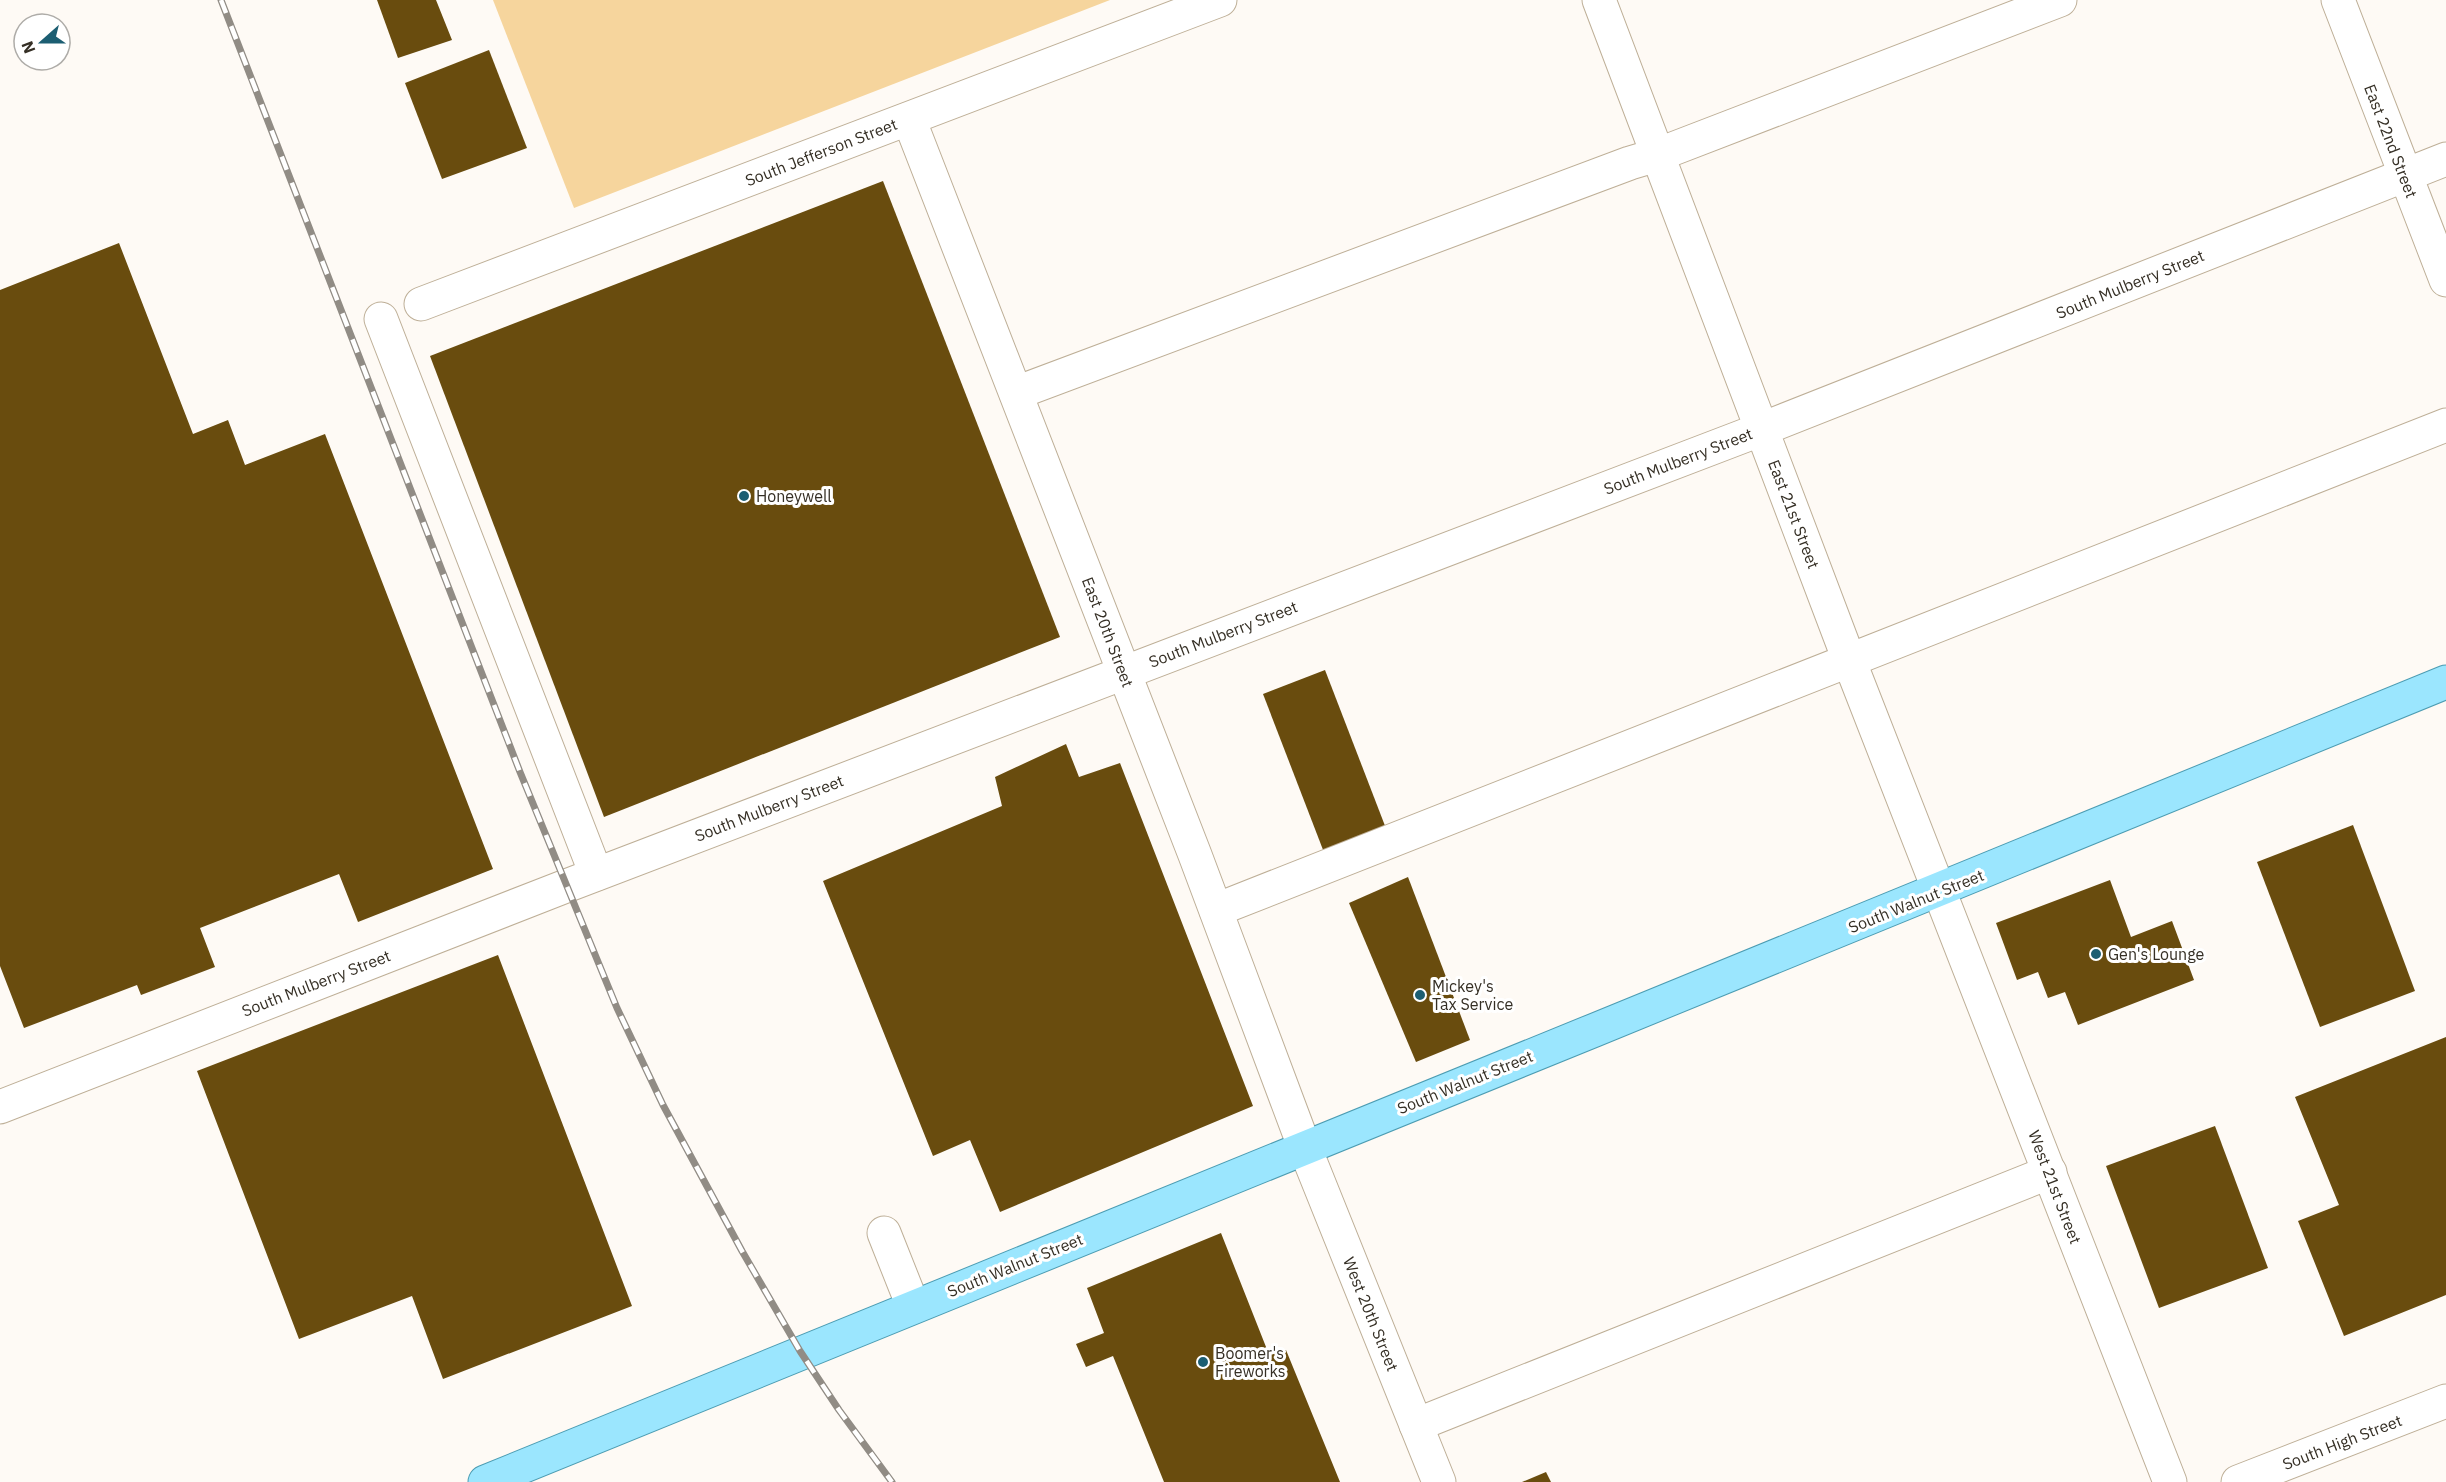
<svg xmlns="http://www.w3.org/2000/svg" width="2446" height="1482" font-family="'IBM Plex Sans',sans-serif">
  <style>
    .green { fill: #f6d59d }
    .building { fill: #694c0e }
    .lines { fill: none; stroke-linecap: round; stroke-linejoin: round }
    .minor-casing { stroke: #beaf97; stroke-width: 35 }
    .major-casing { stroke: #4c9cb2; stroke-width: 35 }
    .minor { stroke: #fff; stroke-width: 33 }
    .major { stroke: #9be6fe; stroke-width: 33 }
    .rail-casing { stroke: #918c85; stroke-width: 7 }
    .rail { stroke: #fff; stroke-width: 4.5; stroke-dasharray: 14; stroke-linecap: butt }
    .poi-dot { fill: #1c5e72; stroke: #fff; stroke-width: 2 }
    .labels { text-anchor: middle; stroke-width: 6; stroke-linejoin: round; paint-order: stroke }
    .street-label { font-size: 16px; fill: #352f25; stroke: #fff }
    .poi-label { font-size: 16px; fill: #352f25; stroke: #fff; text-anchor: start }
  </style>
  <rect width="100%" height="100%" fill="#fefaf5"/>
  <path class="green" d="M 493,0 L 1110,0 L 574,208 Z"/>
  <g class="building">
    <path d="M 377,0 L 436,0 L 452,40 L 398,58 Z"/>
    <path d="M 489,50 L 527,148 L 442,179 L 405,83 Z"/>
    <path d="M 883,181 L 1060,637 L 604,817 L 430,356 Z"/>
    <path d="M 119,243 L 193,434 L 228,420 L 245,465 L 325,434 L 493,869 L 358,922 L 339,874 L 200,928 L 215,967 L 141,995 L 137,985 L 24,1028 L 0,966 L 0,290 Z"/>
    <path d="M 1325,670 L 1387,831 L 1325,855 L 1263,694 Z"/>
    <path d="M 1066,744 L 1079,777 L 1120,763 L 1253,1106 L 1000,1212 L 970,1140 L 933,1156 L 823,881 L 1002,806 L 995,777 Z"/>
    <path d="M 2353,825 L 2415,991 L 2320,1027 L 2257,862 Z"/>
    <path d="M 1408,877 L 1470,1040 L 1416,1062 L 1349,903 Z"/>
    <path d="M 2110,880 L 2131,937 L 2172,921 L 2194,980 L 2078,1025 L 2065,992 L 2048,998 L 2038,972 L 2017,980 L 1996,923 Z"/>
    <path d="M 498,955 L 632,1306 L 443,1379 L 412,1296 L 299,1339 L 197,1071 Z"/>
    <path d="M 2446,1037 L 2446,1295 L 2344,1336 L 2298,1221 L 2339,1205 L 2295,1097 Z"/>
    <path d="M 2215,1126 L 2268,1268 L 2159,1308 L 2106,1166 Z"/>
    <path d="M 1221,1233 L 1268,1352 L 1286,1350 L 1340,1482 L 1164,1482 L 1113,1356 L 1086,1367 L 1076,1344 L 1104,1333 L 1087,1288 Z"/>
    <path d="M 1546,1472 L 1551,1482 L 1522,1482 Z"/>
  </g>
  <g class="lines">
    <g class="minor-casing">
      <g id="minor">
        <path d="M 1599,0 L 1849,660 L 2170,1482"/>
        <path d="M 2338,0 L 2446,280"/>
        <path d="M 909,119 L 1195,855 L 1304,1146 L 1439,1482"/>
        <path d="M 421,304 L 1220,0"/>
        <path d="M 381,319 L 596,874"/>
        <path d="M 1016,393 L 1630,163 L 1657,155 L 2060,0"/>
        <path d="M 1216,910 L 2446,425"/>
        <path d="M 0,1107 L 566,886 L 1762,429 L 2446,159"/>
        <path d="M 884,1233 L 913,1306"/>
        <path d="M 1416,1425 L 2050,1172"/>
        <path d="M 2238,1482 L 2446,1401"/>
      </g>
    </g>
    <g class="major-casing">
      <path id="major" d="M 485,1482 C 1137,1213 1794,952 2446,682"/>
    </g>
    <use href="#minor" class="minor"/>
    <use href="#major" class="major"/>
    <g class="rail-casing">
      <path id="rail" d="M 221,0 L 520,772 L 617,1008 L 663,1105 L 742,1251 L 800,1351 L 839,1410 L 892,1482"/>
    </g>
    <use href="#rail" class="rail"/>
  </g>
  <g class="poi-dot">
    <circle cx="744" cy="496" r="6"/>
    <circle cx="2096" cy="954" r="6"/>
    <circle cx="1420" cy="995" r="6"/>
    <circle cx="1203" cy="1362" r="6"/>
  </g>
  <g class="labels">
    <g class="street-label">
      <text transform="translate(2391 141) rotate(69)" y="6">East 22nd Street</text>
      <text transform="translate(821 152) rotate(-21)" y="6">South Jefferson Street</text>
      <text transform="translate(2130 284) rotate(-22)" y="6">South Mulberry Street</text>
      <text transform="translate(1678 461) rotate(-21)" y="6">South Mulberry Street</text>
      <text transform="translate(1794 514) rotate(69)" y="6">East 21st Street</text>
      <text transform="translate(1108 632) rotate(69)" y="6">East 20th Street</text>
      <text transform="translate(1223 634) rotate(-21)" y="6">South Mulberry Street</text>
      <text transform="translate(769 808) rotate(-21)" y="6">South Mulberry Street</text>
      <text transform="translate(1916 901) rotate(-22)" y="6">South Walnut Street</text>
      <text transform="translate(316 983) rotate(-21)" y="6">South Mulberry Street</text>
      <text transform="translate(1465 1082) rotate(-22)" y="6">South Walnut Street</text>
      <text transform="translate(2055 1187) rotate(69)" y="6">West 21st Street</text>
      <text transform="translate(1015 1265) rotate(-22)" y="6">South Walnut Street</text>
      <text transform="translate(1371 1314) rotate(68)" y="6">West 20th Street</text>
      <text transform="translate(2342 1442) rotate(-21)" y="6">South High Street</text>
    </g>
    <g class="poi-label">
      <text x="756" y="502">Honeywell</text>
      <text x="2108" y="960">Gen's Lounge</text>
      <text x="1432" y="992">Mickey's<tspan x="1432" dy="18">Tax Service</tspan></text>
      <text x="1215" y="1359">Boomer's<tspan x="1215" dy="18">Fireworks</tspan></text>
    </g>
  </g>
  <g transform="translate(42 42) rotate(249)"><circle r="28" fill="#ffffff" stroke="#aeaca8" stroke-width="1.5"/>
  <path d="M0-4.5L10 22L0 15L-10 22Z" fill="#1c5e72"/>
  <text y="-9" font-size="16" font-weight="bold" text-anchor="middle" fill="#352f25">N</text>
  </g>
</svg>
